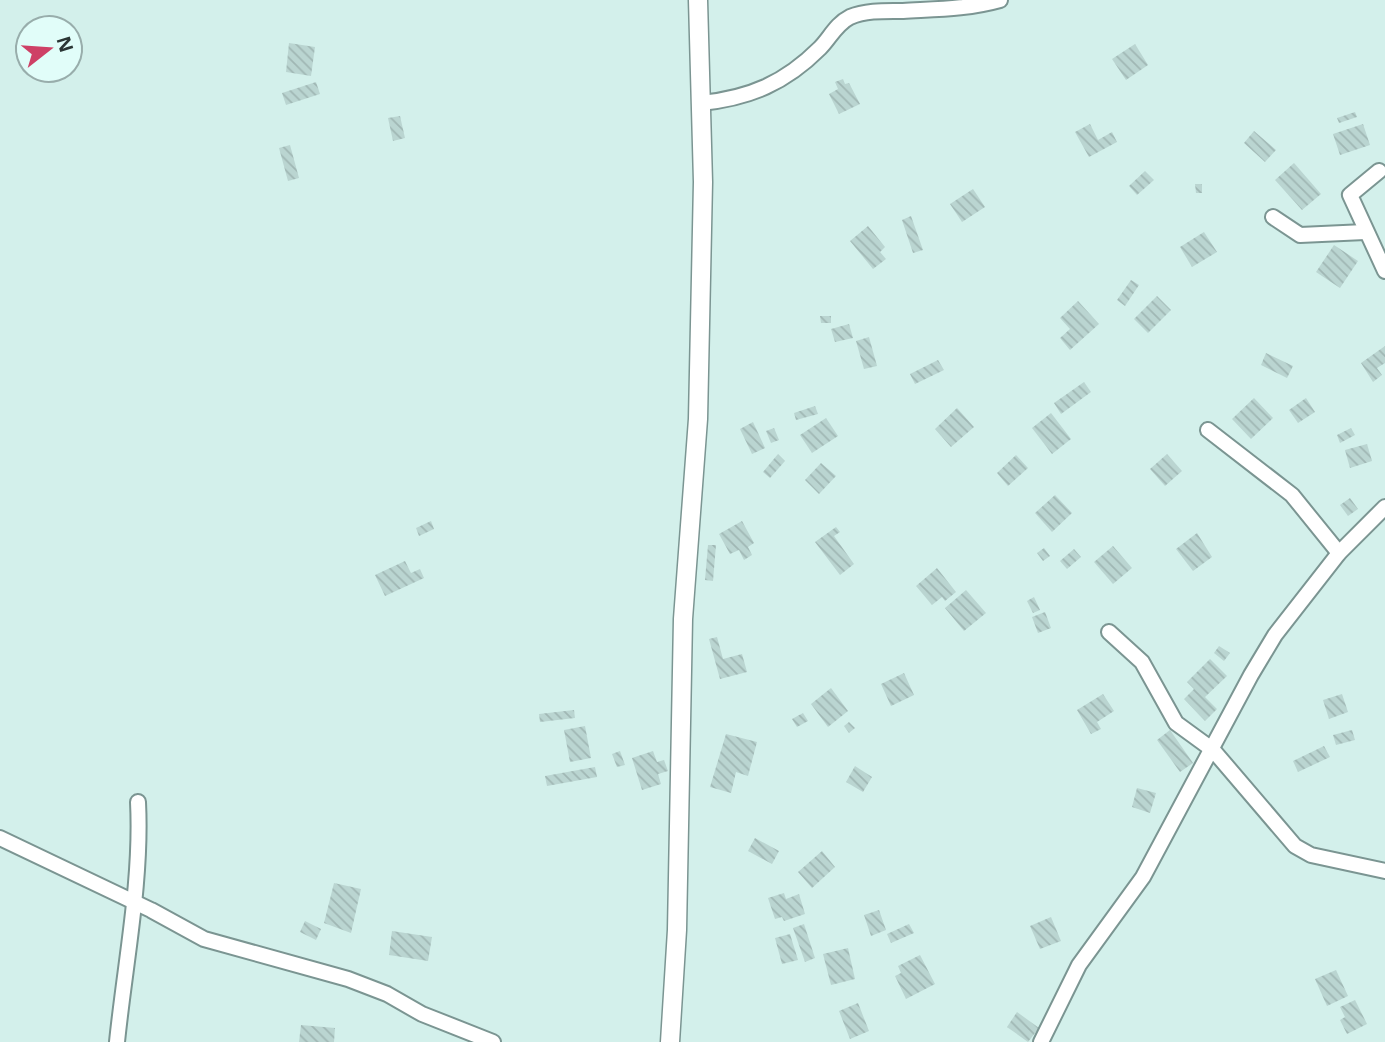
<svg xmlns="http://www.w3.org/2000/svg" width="1385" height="1042" font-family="'Open Sans',sans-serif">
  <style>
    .building { fill: url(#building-back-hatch) }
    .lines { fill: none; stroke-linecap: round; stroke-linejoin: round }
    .minor-casing { stroke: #7b9592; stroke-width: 18 }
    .tertiary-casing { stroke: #7b9592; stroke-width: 21 }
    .minor { stroke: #fff; stroke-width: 14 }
    .tertiary { stroke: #fff; stroke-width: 18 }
  </style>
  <defs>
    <pattern id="building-back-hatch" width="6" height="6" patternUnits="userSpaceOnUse" patternTransform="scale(1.75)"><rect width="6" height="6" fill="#bad5d1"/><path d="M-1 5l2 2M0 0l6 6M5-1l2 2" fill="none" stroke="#a0b7b4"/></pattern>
  </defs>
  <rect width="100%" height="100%" fill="#d3f0eb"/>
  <g class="building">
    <path d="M 289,43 L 315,47 L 311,76 L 286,72 Z"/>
    <path d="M 1135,44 L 1148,65 L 1126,80 L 1112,59 Z"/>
    <path d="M 843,79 L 845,84 L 849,83 L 860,104 L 839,114 L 829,94 L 838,89 L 835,82 Z"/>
    <path d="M 316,82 L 320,94 L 286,105 L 282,93 Z"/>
    <path d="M 1355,112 L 1357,117 L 1339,123 L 1337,118 Z"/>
    <path d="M 400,116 L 405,138 L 393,141 L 388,118 Z"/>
    <path d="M 1090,124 L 1098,140 L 1112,132 L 1117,142 L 1089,157 L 1075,132 Z"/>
    <path d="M 1363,124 L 1370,145 L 1340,155 L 1333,134 Z"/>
    <path d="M 1254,131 L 1276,150 L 1265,162 L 1244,143 Z"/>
    <path d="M 290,145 L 299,178 L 288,181 L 279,148 Z"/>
    <path d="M 1294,163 L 1321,194 L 1302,210 L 1275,180 Z"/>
    <path d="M 1145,171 L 1154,180 L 1137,195 L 1129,186 Z"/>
    <path d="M 1195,184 L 1202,184 L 1202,193 L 1196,193 Z"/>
    <path d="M 973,189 L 985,207 L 962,222 L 950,204 Z"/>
    <path d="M 911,216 L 923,250 L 913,253 L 902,220 Z"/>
    <path d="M 868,226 L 885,247 L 880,252 L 886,259 L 873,269 L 850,241 Z"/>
    <path d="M 1204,232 L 1217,252 L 1192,267 L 1180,247 Z"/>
    <path d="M 1334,245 L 1358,261 L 1340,288 L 1316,272 Z"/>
    <path d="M 1131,280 L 1139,285 L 1125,306 L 1117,300 Z"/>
    <path d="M 1157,296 L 1171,310 L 1148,333 L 1134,319 Z"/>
    <path d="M 1078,301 L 1099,324 L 1070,350 L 1060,338 L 1070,329 L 1060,318 Z"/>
    <path d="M 820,316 L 831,316 L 831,323 L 821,323 Z"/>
    <path d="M 849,324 L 853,338 L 835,342 L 831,329 Z"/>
    <path d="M 869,337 L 877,366 L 864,369 L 856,341 Z"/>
    <path d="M 1385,346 L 1385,363 L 1377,368 L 1382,375 L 1373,382 L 1361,363 Z"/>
    <path d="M 1266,353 L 1293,366 L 1287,378 L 1261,365 Z"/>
    <path d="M 938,360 L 944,370 L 915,384 L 910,374 Z"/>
    <path d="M 1084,382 L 1091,392 L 1061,414 L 1054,403 Z"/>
    <path d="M 1254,398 L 1273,418 L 1251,439 L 1232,419 Z"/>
    <path d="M 1306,398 L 1315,412 L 1298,423 L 1289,410 Z"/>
    <path d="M 815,406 L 818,414 L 796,420 L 794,413 Z"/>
    <path d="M 957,408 L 974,427 L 951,447 L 935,429 Z"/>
    <path d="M 1051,413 L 1071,439 L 1052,454 L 1032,428 Z"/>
    <path d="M 826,418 L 838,436 L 812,453 L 800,435 Z"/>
    <path d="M 753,422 L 765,448 L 752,454 L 740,429 Z"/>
    <path d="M 774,428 L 779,440 L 771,443 L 766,431 Z"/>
    <path d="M 1351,428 L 1355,435 L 1340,443 L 1337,435 Z"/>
    <path d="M 1367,444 L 1372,461 L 1350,468 L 1345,450 Z"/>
    <path d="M 778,454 L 785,461 L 770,478 L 763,472 Z"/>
    <path d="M 1167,454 L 1182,471 L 1165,486 L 1150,469 Z"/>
    <path d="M 1016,455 L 1028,468 L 1008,486 L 997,473 Z"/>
    <path d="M 821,463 L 836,476 L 819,494 L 805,480 Z"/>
    <path d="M 1055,495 L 1072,513 L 1052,532 L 1035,513 Z"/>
    <path d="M 1350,498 L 1358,509 L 1348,516 L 1340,505 Z"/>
    <path d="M 431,521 L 434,529 L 419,536 L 416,528 Z"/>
    <path d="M 742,521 L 754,543 L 748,547 L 752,555 L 744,560 L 739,550 L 730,554 L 719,534 Z"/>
    <path d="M 836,527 L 840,532 L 834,536 L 854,564 L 840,575 L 815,542 Z"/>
    <path d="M 1197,533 L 1212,557 L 1193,571 L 1176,549 Z"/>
    <path d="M 708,545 L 716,545 L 713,581 L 705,580 Z"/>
    <path d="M 1113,546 L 1132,568 L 1113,584 L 1094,562 Z"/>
    <path d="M 1044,548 L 1050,556 L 1043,561 L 1037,553 Z"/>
    <path d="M 1074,549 L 1081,557 L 1067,569 L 1060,561 Z"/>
    <path d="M 405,561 L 411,573 L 420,569 L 424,578 L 385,596 L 375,575 Z"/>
    <path d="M 937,568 L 956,592 L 945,601 L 942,597 L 932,605 L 916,586 Z"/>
    <path d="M 966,590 L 986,613 L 964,631 L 945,608 Z"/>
    <path d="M 1034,597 L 1040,610 L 1033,613 L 1027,601 Z"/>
    <path d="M 1045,612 L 1051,628 L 1038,633 L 1032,617 Z"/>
    <path d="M 717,637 L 723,659 L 742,654 L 747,672 L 720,679 L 709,639 Z"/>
    <path d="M 1219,646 L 1230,653 L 1224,661 L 1214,653 Z"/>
    <path d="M 1210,659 L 1227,676 L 1205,697 L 1217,709 L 1205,721 L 1184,699 L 1194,689 L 1187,682 Z"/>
    <path d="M 904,673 L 914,695 L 891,706 L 881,684 Z"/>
    <path d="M 831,688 L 848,711 L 828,727 L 811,704 Z"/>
    <path d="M 1103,694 L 1114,711 L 1097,722 L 1101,729 L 1091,734 L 1077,710 Z"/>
    <path d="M 1342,694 L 1348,712 L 1329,719 L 1323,700 Z"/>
    <path d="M 574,710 L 575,718 L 540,722 L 539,714 Z"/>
    <path d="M 803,713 L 808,721 L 797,727 L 792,719 Z"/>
    <path d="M 849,722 L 855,728 L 849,733 L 844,726 Z"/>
    <path d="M 585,726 L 591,758 L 570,762 L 564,730 Z"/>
    <path d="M 1170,730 L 1193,763 L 1180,772 L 1157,740 Z"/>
    <path d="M 1352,730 L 1355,740 L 1336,745 L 1333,735 Z"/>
    <path d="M 726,734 L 757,742 L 748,776 L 736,772 L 731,793 L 710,787 Z"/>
    <path d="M 1324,746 L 1330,757 L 1298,772 L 1293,761 Z"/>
    <path d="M 620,751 L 625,765 L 617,767 L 612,754 Z"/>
    <path d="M 653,751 L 657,762 L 664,760 L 668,771 L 658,774 L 661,784 L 642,790 L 632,758 Z"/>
    <path d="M 855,766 L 872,777 L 863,792 L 846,782 Z"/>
    <path d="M 595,767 L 597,777 L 547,786 L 545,776 Z"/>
    <path d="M 1137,788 L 1156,793 L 1150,813 L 1132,807 Z"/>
    <path d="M 755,838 L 779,851 L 772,864 L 748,851 Z"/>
    <path d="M 822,851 L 835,867 L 812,888 L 798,872 Z"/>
    <path d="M 334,883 L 361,889 L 351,933 L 324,923 Z"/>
    <path d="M 784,893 L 786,899 L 799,894 L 805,914 L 784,921 L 782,917 L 775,919 L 768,898 Z"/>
    <path d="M 879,910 L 886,930 L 871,936 L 864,915 Z"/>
    <path d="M 1051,917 L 1061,941 L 1040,949 L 1030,926 Z"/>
    <path d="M 305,921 L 321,929 L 316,940 L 300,932 Z"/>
    <path d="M 804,924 L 815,958 L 805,962 L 793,928 Z"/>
    <path d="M 909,924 L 914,933 L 891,943 L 887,934 Z"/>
    <path d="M 392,931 L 432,937 L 428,961 L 389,955 Z"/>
    <path d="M 790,934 L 798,960 L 782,964 L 775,938 Z"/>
    <path d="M 848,948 L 855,979 L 831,985 L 823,954 Z"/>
    <path d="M 920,955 L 935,984 L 906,999 L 895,976 L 901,973 L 898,966 Z"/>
    <path d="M 1336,970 L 1348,996 L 1327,1006 L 1315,979 Z"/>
    <path d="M 1355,1000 L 1367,1024 L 1347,1034 L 1340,1020 L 1345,1017 L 1340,1007 Z"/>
    <path d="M 858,1003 L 869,1031 L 850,1039 L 839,1011 Z"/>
    <path d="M 1017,1012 L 1039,1028 L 1028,1042 L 1007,1027 Z"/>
    <path d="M 301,1025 L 335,1028 L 334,1042 L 299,1042 Z"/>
  </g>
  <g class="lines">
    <g class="minor-casing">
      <g id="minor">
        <path d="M 701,103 C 750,98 785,83 820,48 C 830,38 836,24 850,17 C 866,10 886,11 903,11 C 936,9 968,9 1000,0"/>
        <path d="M 1379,171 L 1350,195 L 1385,271"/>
        <path d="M 1273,217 L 1300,235 L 1365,232"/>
        <path d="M 1208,430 L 1292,495 L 1339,553"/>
        <path d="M 1109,632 L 1142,662 L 1176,723 L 1213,750 L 1295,846 L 1311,855 L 1385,871"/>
        <path d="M 0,838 L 151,910 L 204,939 L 348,979 L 387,994 L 422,1014 L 493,1042"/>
        <path d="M 117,1042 C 125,963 142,881 138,802"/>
        <path d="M 1041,1042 L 1079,965 L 1143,877 L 1251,675 L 1275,635 L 1339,553 L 1385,507"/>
      </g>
    </g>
    <g class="tertiary-casing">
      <path id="tertiary" d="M 670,1042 L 677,930 L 683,619 L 698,419 L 703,182 L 698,0"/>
    </g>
    <use href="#minor" class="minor"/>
    <use href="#tertiary" class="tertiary"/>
  </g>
  <g transform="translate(49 49) rotate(73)"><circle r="33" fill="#e1fdf9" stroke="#98adab" stroke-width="2"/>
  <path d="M0-5L12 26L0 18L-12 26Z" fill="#ce4066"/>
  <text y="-10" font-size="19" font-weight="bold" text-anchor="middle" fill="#2b3635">N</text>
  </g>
</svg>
